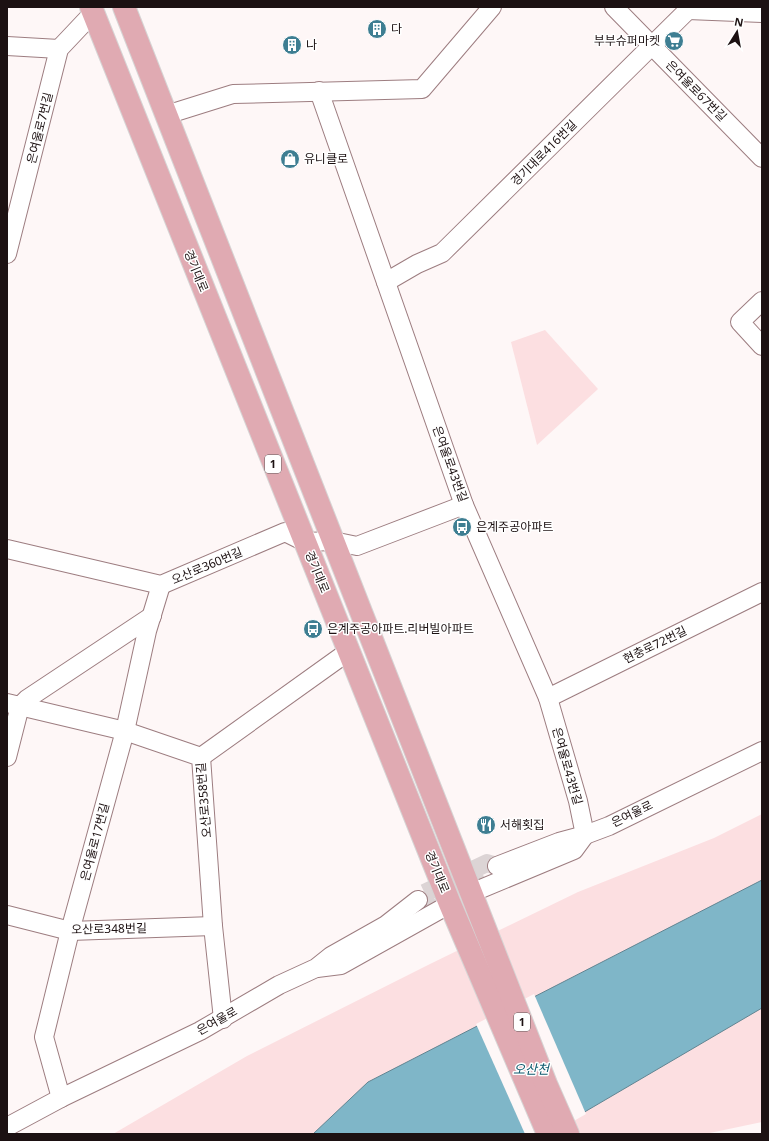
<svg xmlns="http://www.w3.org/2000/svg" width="769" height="1141" font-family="'Noto Sans','Noto Sans KR',sans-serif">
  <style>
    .green { fill: #fcdfe1 }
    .water { fill: #7fb6c8; stroke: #618491 }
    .pier { fill: #fef7f7 }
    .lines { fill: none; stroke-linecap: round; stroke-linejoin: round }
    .minor-tunnel { stroke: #dcd4d5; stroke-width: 18; stroke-dasharray: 18 9; stroke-linecap: butt }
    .minor-casing { stroke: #9d7d80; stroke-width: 20 }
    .major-casing { stroke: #d6d4d4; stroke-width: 24 }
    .minor { stroke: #fff; stroke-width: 18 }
    .major { stroke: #e0aab2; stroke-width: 22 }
    .labels { text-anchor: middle; stroke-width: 3; stroke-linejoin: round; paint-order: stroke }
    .shield { fill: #fff; stroke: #605859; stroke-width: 1 }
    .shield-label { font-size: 11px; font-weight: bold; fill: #1c1112 }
    .poi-label { font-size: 12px; fill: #1c1112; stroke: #fff; text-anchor: start }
    .street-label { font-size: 12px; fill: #1c1112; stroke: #fff }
    .water-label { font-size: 13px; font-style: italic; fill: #0e5a6e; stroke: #fff }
  </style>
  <rect width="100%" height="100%" fill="#fef7f7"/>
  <g class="green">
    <path d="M 545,330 L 598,389 L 537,445 L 511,342 Z"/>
    <path d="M 762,814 L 762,1122 L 705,1134 L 113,1134 L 247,1056 L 430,964 L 578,892 L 714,838 Z"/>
  </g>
  <path class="water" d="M 762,880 L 762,1008 L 547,1134 L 313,1134 L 368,1082 Z"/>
  <path class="pier" d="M 534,994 L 586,1114 L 551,1134 L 525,1134 L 476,1024 Z"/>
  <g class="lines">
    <path class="minor-tunnel" d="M 487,863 L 497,866 L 489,872 L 427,901 L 418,900 L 422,894 Z"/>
    <g class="minor-casing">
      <g id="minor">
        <path d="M 614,7 L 762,158"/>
        <path d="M 688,10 L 762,13"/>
        <path d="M 7,46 L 59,49"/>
        <path d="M 319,91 L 464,505 L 548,698 L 578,801 L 585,835 L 574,850 L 471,893"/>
        <path d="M 166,115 L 233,94 L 422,89 L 492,7"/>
        <path d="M 7,254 L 59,49 L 93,13"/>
        <path d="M 386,282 L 417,264 L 442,253 L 691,7"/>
        <path d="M 762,301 L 740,322 L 762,346"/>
        <path d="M 7,549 L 161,585 L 285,532 L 305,542 L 333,541 L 357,546 L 464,505"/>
        <path d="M 548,698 L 762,592"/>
        <path d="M 7,703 L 125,731 L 201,757 L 213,926 L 223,1019"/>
        <path d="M 7,757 L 20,706 L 27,699 L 152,616"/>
        <path d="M 201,757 L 349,651"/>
        <path d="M 497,866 L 559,842 L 585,835 L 609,826 L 762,751"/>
        <path d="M 7,915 L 70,931 L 213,926"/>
        <path d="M 317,968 L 341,965 L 450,904"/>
        <path d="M 61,1098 L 44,1037 L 70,931 L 125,731 L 147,631 L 161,585"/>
        <path d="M 7,1127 L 61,1098 L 200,1031 L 279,985 L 316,968 L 331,956 L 386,925 L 418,900"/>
      </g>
    </g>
    <g class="major-casing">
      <g id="major">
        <path d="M 91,7 L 450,904 L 548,1134"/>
        <path d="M 124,7 L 546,1084 L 568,1134"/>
      </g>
    </g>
    <use href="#minor" class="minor"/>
    <use href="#major" class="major"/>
  </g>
  <defs>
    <g id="building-disc" transform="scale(1)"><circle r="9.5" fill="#3e7e92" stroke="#fff"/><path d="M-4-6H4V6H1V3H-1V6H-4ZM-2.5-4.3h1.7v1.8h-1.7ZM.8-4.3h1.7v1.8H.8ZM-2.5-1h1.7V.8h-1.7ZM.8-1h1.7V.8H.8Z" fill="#fff"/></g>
    <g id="supermarket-disc" transform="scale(1)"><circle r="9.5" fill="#3e7e92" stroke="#fff"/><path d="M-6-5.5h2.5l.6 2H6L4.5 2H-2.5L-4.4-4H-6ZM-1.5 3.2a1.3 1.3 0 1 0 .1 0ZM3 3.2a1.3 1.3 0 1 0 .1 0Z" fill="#fff"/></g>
    <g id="shop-disc" transform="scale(1)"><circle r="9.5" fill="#3e7e92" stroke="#fff"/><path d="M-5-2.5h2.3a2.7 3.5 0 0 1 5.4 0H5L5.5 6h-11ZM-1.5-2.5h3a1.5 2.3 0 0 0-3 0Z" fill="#fff"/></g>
    <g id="bus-disc" transform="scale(1)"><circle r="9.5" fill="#3e7e92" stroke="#fff"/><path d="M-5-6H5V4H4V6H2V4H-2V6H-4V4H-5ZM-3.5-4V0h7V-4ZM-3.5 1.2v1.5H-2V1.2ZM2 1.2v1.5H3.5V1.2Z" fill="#fff"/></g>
    <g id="restaurant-disc" transform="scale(1)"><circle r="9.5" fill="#3e7e92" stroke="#fff"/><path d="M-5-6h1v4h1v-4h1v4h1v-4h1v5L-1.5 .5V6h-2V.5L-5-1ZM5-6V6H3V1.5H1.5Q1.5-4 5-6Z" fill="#fff"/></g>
  </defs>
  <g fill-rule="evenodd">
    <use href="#building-disc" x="377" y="29"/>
    <use href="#supermarket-disc" x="674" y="41"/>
    <use href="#building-disc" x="292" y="45"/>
    <use href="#shop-disc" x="290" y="159"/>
    <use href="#bus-disc" x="462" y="527"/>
    <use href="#bus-disc" x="313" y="629"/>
    <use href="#restaurant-disc" x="486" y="825"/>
  </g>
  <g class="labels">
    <g class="shield">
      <rect x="265" y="455" width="16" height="18" rx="3"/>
      <rect x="514" y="1013" width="16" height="18" rx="3"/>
    </g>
    <g class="shield-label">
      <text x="273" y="468">1</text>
      <text x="522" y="1026">1</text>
    </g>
    <g class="poi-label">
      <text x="391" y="33">다</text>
      <text x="660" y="45" text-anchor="end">부부슈퍼마켓</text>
      <text x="306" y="49">나</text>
      <text x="304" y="163">유니클로</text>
      <text x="476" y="531">은계주공아파트</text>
      <text x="327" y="633">은계주공아파트.리버빌아파트</text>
      <text x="500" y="829">서해횟집</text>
    </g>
    <g class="street-label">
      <text transform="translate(696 91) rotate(45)" y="4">은여울로67번길</text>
      <text transform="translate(40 128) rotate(-76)" y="4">은여울로7번길</text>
      <text transform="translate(544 153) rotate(-45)" y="4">경기대로416번길</text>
      <text transform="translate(196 271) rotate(68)" y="4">경기대로</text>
      <text transform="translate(450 464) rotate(70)" y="4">은여울로43번길</text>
      <text transform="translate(207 566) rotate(-23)" y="4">오산로360번길</text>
      <text transform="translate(317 572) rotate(68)" y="4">경기대로</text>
      <text transform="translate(655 645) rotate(-26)" y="4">현충로72번길</text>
      <text transform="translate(567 766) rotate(74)" y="4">은여울로43번길</text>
      <text transform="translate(204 800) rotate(-95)" y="4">오산로358번길</text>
      <text transform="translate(632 814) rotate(-26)" y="4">은여울로</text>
      <text transform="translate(95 842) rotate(-75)" y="4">은여울로17번길</text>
      <text transform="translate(437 872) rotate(68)" y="4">경기대로</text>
      <text transform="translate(109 929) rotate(-1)" y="4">오산로348번길</text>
      <text transform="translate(217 1021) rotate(-29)" y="4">은여울로</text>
    </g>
    <g class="water-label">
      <text x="531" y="1074">오산천</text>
    </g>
  </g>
  <rect width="769" height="1141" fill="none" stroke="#1c1112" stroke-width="16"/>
  <g transform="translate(737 32) rotate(11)" stroke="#ffffff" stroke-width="3" paint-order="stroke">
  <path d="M0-3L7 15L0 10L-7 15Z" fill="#1c1112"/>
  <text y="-6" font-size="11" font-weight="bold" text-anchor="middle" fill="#1c1112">N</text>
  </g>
</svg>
